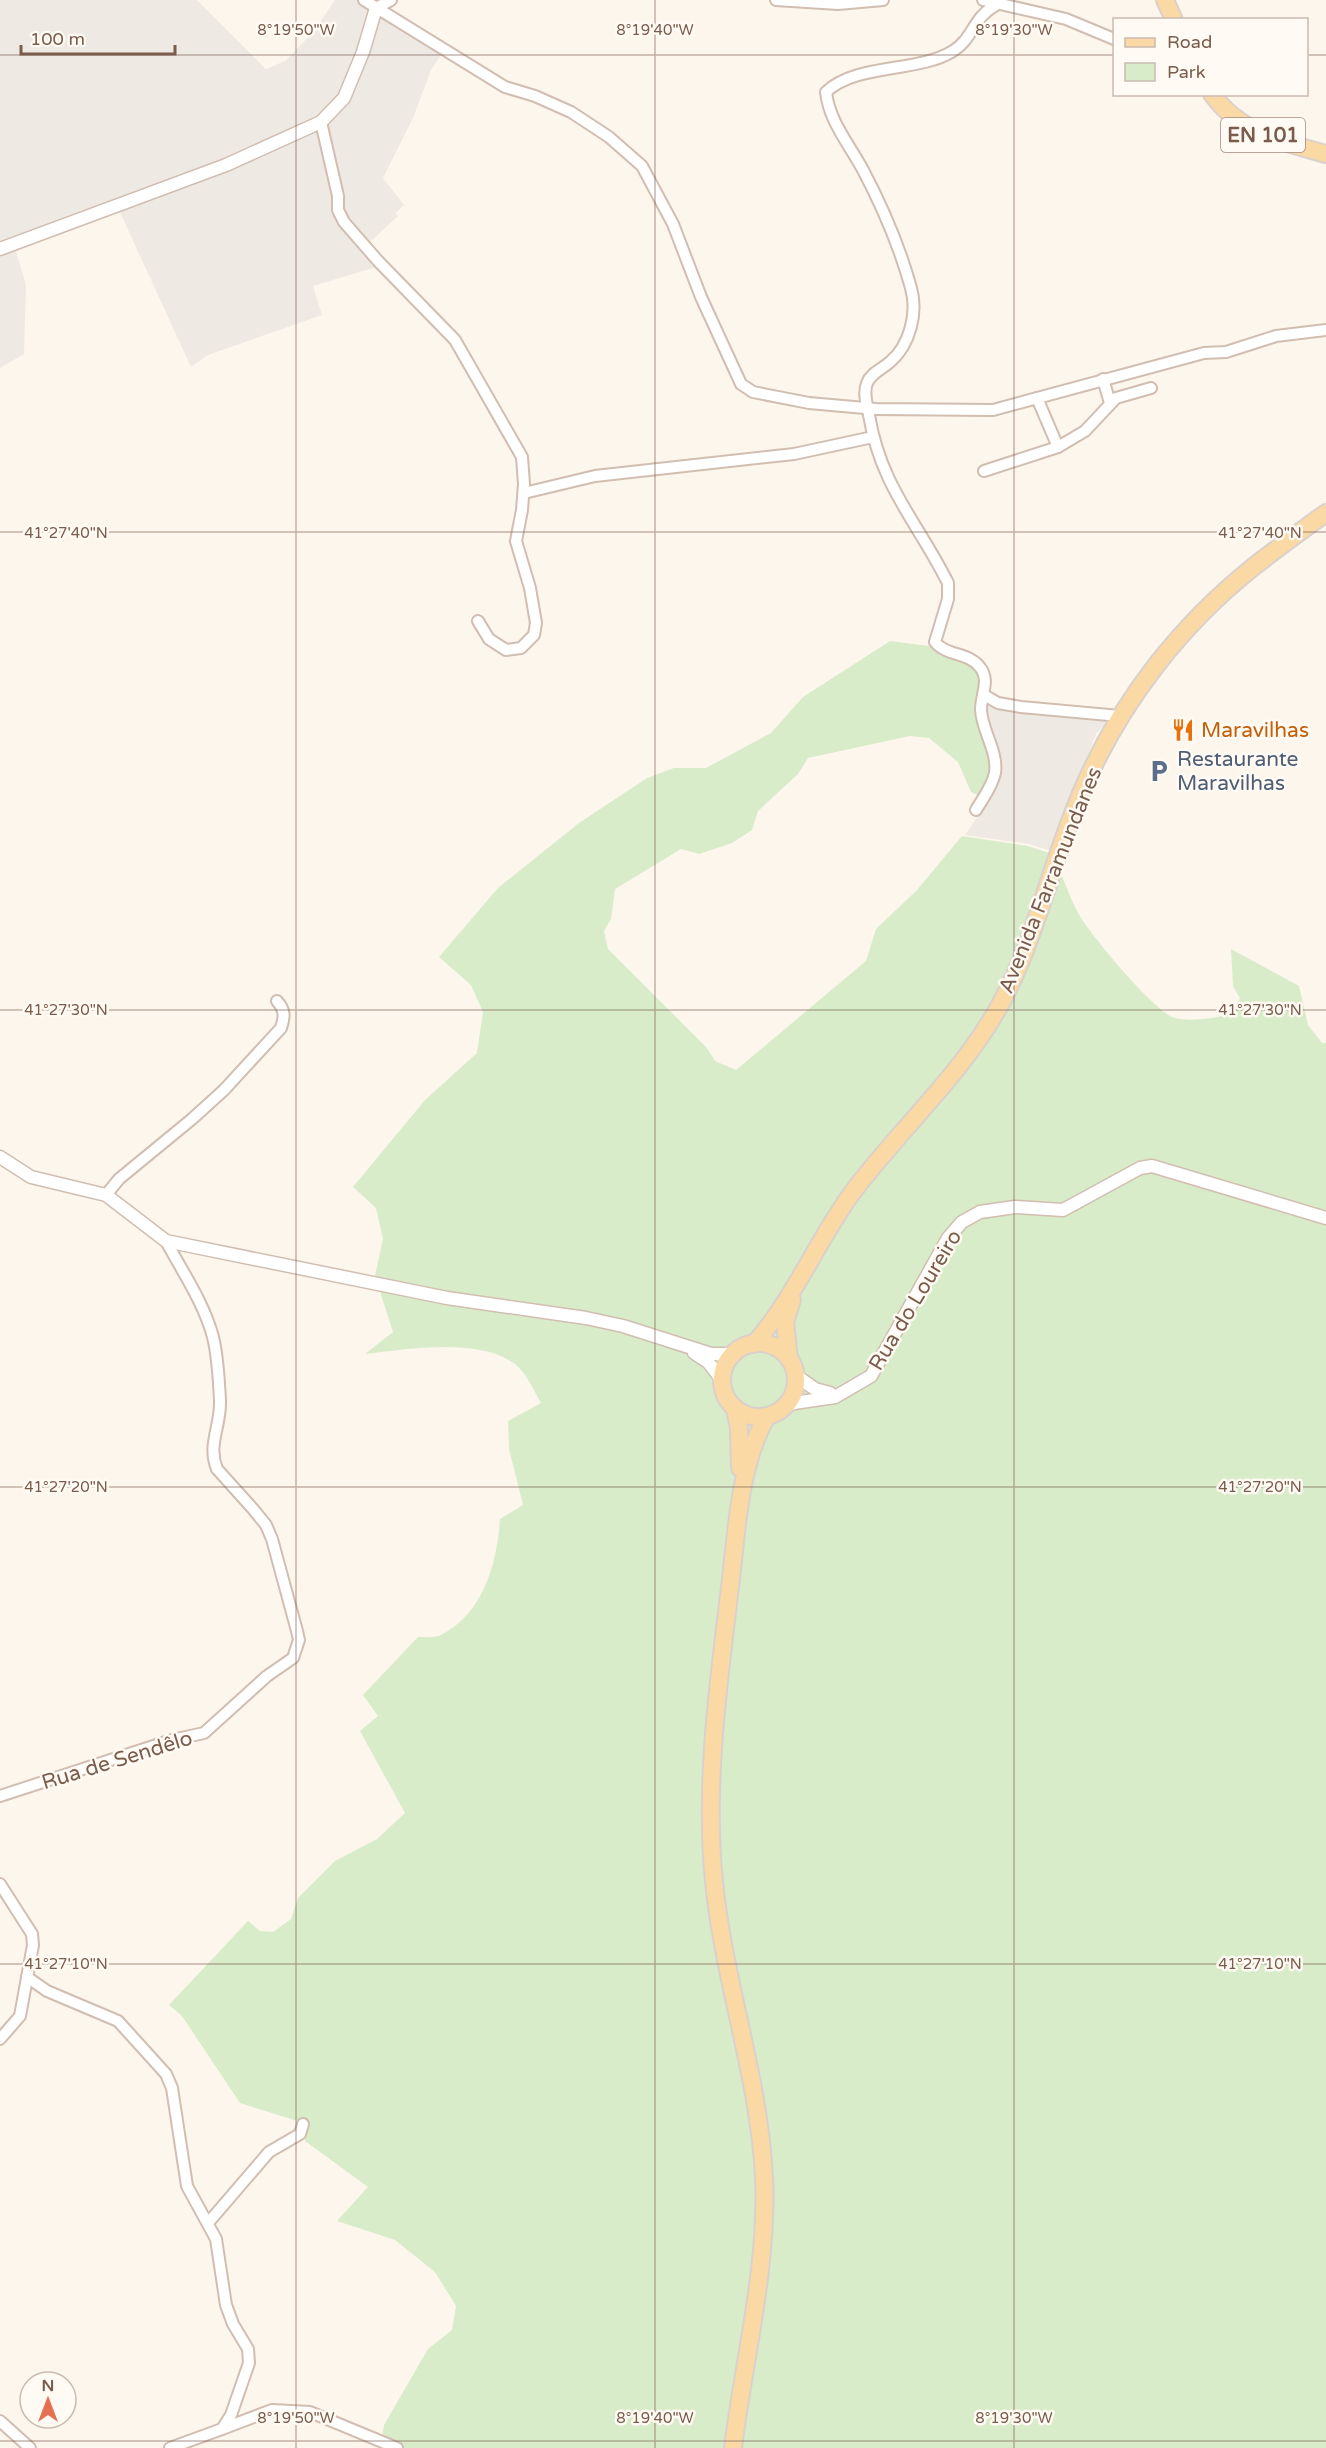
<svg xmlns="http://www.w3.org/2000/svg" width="1326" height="2448" font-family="'Varela Round',sans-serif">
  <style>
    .industrial { fill: #efe9e4 }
    .green { fill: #d8ecc9 }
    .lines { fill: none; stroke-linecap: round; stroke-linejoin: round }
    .minor-casing { stroke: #d1beb0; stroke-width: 14 }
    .tertiary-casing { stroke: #d1beb0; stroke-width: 15 }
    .primary-casing { stroke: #dad1cd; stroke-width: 20 }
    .minor { stroke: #fff; stroke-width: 10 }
    .tertiary { stroke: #fff; stroke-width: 12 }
    .primary { stroke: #fbd9a5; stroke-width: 16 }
    .ticks { fill: none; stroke: #7a5c4d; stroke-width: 1.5; stroke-opacity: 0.45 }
    .labels { text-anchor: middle; stroke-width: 5; stroke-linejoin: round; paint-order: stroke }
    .shield { fill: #fffaf3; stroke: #a28b7f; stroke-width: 1.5 }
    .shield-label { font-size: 20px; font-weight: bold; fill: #7a5c4d }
    .food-label { font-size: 21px; fill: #c56008; stroke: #fffaf3; text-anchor: start }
    .service-label { font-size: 21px; fill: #4e5e75; stroke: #fffaf3; text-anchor: start }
    .street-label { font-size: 21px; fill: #7a5c4d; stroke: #fffaf3 }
    .ticks-label { font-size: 15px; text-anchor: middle; fill: #7a5c4d; stroke: #fffaf3; stroke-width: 5; stroke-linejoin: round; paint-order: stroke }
  </style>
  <rect width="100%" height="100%" fill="#fdf6ec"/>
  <g class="industrial">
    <path d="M 0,0 L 197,0 L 266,69 L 285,61 L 297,49 L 314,31 L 335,0 L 364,0 L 442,53 L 431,70 L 413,118 L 383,178 L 404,205 L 396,213 L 398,216 L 369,243 L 376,267 L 313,286 L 322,315 L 208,355 L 191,367 L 118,208 L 15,248 L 26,285 L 24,354 L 0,368 Z"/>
    <path d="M 985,697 L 997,705 L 1115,714 L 1096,734 L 1052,851 L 1029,844 L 965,835 L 997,788 L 1001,772 L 984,708 Z"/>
  </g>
  <path class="green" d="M 890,641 L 929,646 L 941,656 L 960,659 L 972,666 L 980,675 L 993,772 L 985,790 L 978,795 L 971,792 L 958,762 L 929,738 L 910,736 L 808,758 L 798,774 L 758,811 L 752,830 L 732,843 L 699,854 L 681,849 L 615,889 L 611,919 L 604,931 L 608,949 L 707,1048 L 715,1061 L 736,1070 L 866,961 L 876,929 L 917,890 L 962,836 L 1028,846 L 1052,854 C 1062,873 1068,894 1078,913 C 1089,933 1155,1013 1175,1018 C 1194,1022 1216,1018 1234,1013 L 1240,998 L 1233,986 L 1231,949 L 1299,986 L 1308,1025 L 1322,1043 L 1326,1043 L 1326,2448 L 396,2448 L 381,2444 L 384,2425 L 428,2349 L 452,2330 L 456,2306 L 435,2272 L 395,2240 L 337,2221 L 368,2187 L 305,2141 L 304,2123 L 240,2103 L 182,2016 L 169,2005 L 248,1921 L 260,1931 L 273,1932 L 291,1919 L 298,1898 L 335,1861 L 377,1839 L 405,1813 L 360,1731 L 378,1716 L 363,1695 L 418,1637 C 425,1637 435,1638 441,1635 C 484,1613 497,1563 500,1519 L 523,1505 L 509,1449 L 508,1421 L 541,1403 C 533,1389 527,1374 515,1364 C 479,1337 408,1349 365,1354 L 393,1332 L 375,1276 L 383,1239 L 376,1208 L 353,1187 L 425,1100 L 477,1053 L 483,1012 L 471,985 L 439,957 L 498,888 L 579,823 L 647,778 L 674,768 L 706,768 L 771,733 L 803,697 Z"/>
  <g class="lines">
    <g class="minor-casing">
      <g id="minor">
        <path d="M 364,0 L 505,87 L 535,96 L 571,112 L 609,137 L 642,166 L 673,224 L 701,297 L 741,384 L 753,392 L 809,403 L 876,409 L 993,410 L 1204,353 L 1226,352 L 1276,336 L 1326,330"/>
        <path d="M 776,0 L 838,4 L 883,0"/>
        <path d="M 983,0 L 1066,19 L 1114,39"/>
        <path d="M 376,8 L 391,0"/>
        <path d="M 321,122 L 338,196 L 338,210 L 344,222 L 378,261 L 455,340 L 522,457 L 524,484 L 522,510 L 516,541 L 530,588 L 536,623 L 534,635 L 521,648 L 506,650 L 489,639 L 478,621"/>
        <path d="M 1103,379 L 1110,403"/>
        <path d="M 1037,398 L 1058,447"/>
        <path d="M 984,471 L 1058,447 L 1085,431 L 1116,398 L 1151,388"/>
        <path d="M 524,493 L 595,476 L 794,454 L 873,437"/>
        <path d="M 984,695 L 998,703 L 1021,707 L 1120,716"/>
        <path d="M 976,810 C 983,798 992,787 995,773 C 998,751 982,731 981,710 C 981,693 991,680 979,666 C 967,652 946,656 935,642 L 948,599 L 948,583 C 917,521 881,487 869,415 C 867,406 863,393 867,383 C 871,373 882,369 890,362 C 910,345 918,313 911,288 C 900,248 882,206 863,170 C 849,144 829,121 826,92 C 856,63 918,73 953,51 C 973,39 973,17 996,5"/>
        <path d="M 106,1195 L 119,1179 L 192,1119 L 224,1090 L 281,1028 C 285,1016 285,1010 277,1001"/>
        <path d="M 0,1796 L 172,1740 L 204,1733 L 267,1676 L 293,1658 L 299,1640 L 297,1631 L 272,1539 L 266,1525 L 253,1509 L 217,1469 C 207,1445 221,1426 220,1401 C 219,1381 218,1357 213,1337 C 204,1303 182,1271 166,1241"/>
        <path d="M 0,1884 L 32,1934 L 33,1945 L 20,2016 L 0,2039"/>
        <path d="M 27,1977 L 47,1991 L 118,2021 L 166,2074 L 172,2088 L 187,2186 L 216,2239 L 226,2305 L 233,2324 L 248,2349 L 249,2363 L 231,2415 L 222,2429 L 170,2448"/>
        <path d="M 208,2223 L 269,2152 L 300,2134 L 303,2124"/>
        <path d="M 0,2421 L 30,2448"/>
        <path d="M 222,2429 L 272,2410 L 310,2412 L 397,2448"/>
      </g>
    </g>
    <g class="tertiary-casing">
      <g id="tertiary">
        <path d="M 0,249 L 226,165 L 321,122 L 344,98 L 363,52 L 376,8"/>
        <path d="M 0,1157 L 31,1177 L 106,1195 L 166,1241 L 447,1298 L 586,1318 L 623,1326 L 711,1354 L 733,1354"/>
        <path d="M 694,1353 L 708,1362 L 722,1380"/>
        <path d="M 795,1375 L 815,1389 L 830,1393"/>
        <path d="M 787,1404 L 835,1397 L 871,1376 L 948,1238 L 962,1222 L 980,1212 L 1015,1207 L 1063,1210 L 1140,1168 L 1152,1166 L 1326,1218"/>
      </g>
    </g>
    <g class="primary-casing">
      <g id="primary">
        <path d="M 1165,0 L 1174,20"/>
        <path d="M 1212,94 C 1240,133 1282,142 1326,154"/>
        <circle cx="759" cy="1380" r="37"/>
        <path d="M 754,1344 C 795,1298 818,1238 855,1189 C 903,1126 964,1072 1001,1003 C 1039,932 1053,854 1086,782 C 1123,699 1181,625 1252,568 C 1276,549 1301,531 1326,513"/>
        <path d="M 789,1359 L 785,1322 L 792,1300"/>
        <path d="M 735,1409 L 739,1428 L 740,1468"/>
        <path d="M 733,2448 C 744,2358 768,2269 764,2177 C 759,2077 724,1982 714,1882 C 704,1782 719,1679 731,1579 C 737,1526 740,1463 767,1416"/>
      </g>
    </g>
    <use href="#minor" class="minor"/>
    <use href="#tertiary" class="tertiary"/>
    <use href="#primary" class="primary"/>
  </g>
  <path class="ticks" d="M 296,0 L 296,2448M 655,0 L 655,2448M 1014,0 L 1014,2448M 0,55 L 1114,55M 1306,55 L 1326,55M 0,532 L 1326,532M 0,1010 L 1326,1010M 0,1487 L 1326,1487M 0,1964 L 1326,1964M 0,2441 L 1326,2441"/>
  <defs>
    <g id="restaurant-bare" transform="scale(1.8)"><path d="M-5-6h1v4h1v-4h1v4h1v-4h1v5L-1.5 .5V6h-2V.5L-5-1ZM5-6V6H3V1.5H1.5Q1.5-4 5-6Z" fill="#e8710a" stroke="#fffaf3" stroke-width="2.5" paint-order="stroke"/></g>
    <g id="parking-bare" transform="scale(1.8)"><path d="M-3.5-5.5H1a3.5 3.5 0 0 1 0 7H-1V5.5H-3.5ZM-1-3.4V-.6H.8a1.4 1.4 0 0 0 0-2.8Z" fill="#5c6f8a" stroke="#fffaf3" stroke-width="2.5" paint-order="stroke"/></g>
  </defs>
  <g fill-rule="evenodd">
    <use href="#restaurant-bare" x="1183" y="730"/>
    <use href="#parking-bare" x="1159" y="771"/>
  </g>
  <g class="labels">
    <rect class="shield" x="1221" y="118" width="84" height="34" rx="4.5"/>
    <g class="shield-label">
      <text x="1263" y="142">EN 101</text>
    </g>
    <g class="food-label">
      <text x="1201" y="737">Maravilhas</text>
    </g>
    <g class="service-label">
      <text x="1177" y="766">Restaurante<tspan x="1177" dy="24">Maravilhas</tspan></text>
    </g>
    <g class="street-label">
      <text transform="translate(1050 880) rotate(-68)" y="7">Avenida Farramundanes</text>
      <text transform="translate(915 1300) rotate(-59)" y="7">Rua do Loureiro</text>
      <text transform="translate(117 1760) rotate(-17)" y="7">Rua de Sendêlo</text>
    </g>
  </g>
  <g class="ticks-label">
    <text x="296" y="35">8°19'50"W</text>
    <text x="655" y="35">8°19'40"W</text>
    <text x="1014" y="35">8°19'30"W</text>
    <text x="66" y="538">41°27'40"N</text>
    <text x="1260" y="538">41°27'40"N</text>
    <text x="66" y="1015">41°27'30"N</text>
    <text x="1260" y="1015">41°27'30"N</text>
    <text x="66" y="1492">41°27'20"N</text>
    <text x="1260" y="1492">41°27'20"N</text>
    <text x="66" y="1969">41°27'10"N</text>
    <text x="1260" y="1969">41°27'10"N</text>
    <text x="296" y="2423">8°19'50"W</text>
    <text x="655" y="2423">8°19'40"W</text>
    <text x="1014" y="2423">8°19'30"W</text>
  </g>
  <rect x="1113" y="18" width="195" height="78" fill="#fffaf3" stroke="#cabbb1" stroke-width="1.5"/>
  <rect x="1125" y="38" width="30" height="9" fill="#fbd9a5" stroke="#cabbb1" stroke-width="1.5"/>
  <text x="1167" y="48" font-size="18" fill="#7a5c4d">Road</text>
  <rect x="1125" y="63" width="30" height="18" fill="#d8ecc9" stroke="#cabbb1" stroke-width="1.5"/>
  <text x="1167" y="78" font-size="18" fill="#7a5c4d">Park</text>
  <g transform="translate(48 2400)"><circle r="28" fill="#fffaf3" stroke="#cabbb1" stroke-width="1.5"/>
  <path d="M0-4.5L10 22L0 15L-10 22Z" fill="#e76f51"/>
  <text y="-9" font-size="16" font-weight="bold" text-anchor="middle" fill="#7a5c4d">N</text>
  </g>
  <path d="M21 45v9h154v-9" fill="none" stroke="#7a5c4d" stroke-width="3"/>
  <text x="30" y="45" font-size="18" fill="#7a5c4d" stroke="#fffaf3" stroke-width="4.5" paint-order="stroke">100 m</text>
</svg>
